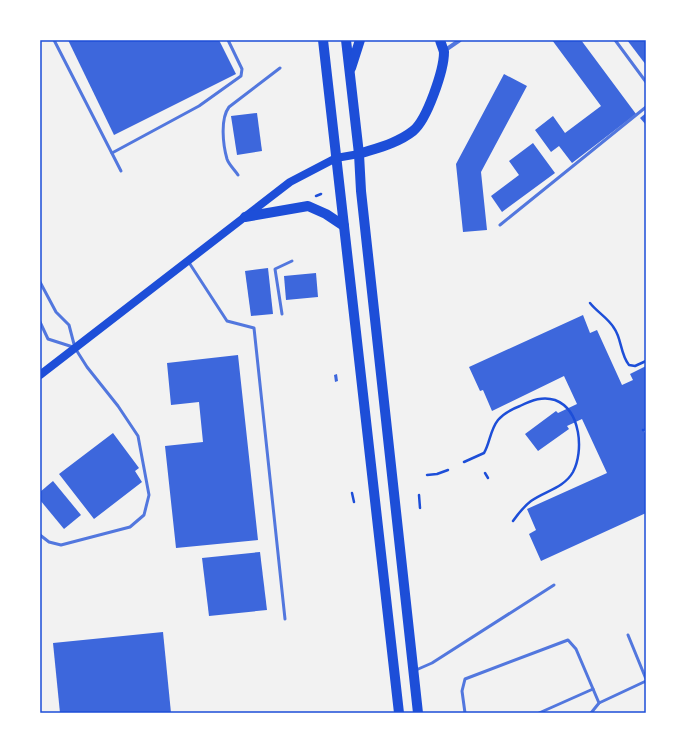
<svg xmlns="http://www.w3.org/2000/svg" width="686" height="753" font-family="'Open Sans',sans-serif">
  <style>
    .building { fill: #3d67dc }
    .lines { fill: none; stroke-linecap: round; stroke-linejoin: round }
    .path { stroke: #1d4ed8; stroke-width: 2.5 }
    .service { stroke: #5277de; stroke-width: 3 }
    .minor { stroke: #5277de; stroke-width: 4 }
    .secondary { stroke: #1d4ed8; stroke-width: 8 }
    .primary { stroke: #1d4ed8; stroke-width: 10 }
    .neatline { fill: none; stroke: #1d4ed8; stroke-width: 1.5 }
  </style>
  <rect width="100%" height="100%" fill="#f2f2f2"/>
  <g class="building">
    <path d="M 68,40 L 219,40 L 236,74 L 114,135 Z"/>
    <path d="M 552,40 L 581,40 L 636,114 L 572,163 L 559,146 L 551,152 L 535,130 L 553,116 L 565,133 L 601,106 Z"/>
    <path d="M 627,40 L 646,40 L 646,65 Z"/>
    <path d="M 504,74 L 527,86 L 481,172 L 487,230 L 463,232 L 456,164 Z"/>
    <path d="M 257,113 L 262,151 L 237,155 L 231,116 Z"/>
    <path d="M 646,113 L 646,125 L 640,118 Z"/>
    <path d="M 533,143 L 555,173 L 502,212 L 491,196 L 519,175 L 509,161 Z"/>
    <path d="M 268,268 L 273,314 L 251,316 L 245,271 Z"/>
    <path d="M 316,273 L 318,297 L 286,300 L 284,276 Z"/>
    <path d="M 583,315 L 590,333 L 597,330 L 622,385 L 633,380 L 630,374 L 646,366 L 646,428 L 643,429 L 646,435 L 646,513 L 541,561 L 529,534 L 536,530 L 527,509 L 607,473 L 582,419 L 567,426 L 569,429 L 538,451 L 525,434 L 556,411 L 558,413 L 577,404 L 564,376 L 492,411 L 483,390 L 480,391 L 469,367 Z"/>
    <path d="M 238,355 L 258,540 L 176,548 L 165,446 L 203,442 L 199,402 L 171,405 L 167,363 Z"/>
    <path d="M 337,374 L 338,381 L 335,382 L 334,375 Z"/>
    <path d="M 113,433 L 139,468 L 135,471 L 142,482 L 94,519 L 59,474 Z"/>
    <path d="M 53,481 L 81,515 L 64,529 L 40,500 L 40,492 Z"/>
    <path d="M 260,552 L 267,610 L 209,616 L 202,558 Z"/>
    <path d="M 163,632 L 171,713 L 60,713 L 53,643 Z"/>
  </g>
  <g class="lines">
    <g class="path">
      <path d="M 316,196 L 321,194"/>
      <path d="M 590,303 C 597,312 608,318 614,328 C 622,339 620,354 629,365 L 635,366 L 646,361"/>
      <path d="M 643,430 L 646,429"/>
      <path d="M 464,462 L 484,453 C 490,443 490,430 498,420 C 504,413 512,409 520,406 C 532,400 543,396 555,400 C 581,410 584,451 573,472 C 564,488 545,491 531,501 C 523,507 518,514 513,521"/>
      <path d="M 485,473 L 488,478"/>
      <path d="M 427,475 L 437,474 L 448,470"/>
      <path d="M 352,493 L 354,502"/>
      <path d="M 419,495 L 420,508"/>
    </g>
    <g class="service">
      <path d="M 54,40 L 121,171"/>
      <path d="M 615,40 L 646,82"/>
      <path d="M 112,153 L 199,106 L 241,76 L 242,69 L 228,40"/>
      <path d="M 238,175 C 235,170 229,165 227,159 C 223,145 220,119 229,107 L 280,68"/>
      <path d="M 500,225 L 646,107"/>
      <path d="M 188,261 L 227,321 L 254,328 L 285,619"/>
      <path d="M 40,282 L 56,312 L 69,325 L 75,348 L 87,367 L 118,406 L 138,436 L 149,495 L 144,515 L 130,527 L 61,545 L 49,542 L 40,535"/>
      <path d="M 282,314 L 275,269 L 292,261"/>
      <path d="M 40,322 L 48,339 L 73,347"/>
      <path d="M 628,635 L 646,679"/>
      <path d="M 416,670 L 432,663 L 554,585"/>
      <path d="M 465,713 L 462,691 L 465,679 L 568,640 L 576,649 L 599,703"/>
      <path d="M 539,713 L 593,689"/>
      <path d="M 591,713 L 599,703 L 646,681"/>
    </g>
    <path class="minor" d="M 444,51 L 460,40"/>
    <path class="secondary" d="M 40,375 L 290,182 L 336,158 L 359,154"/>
    <g class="primary">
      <path d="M 323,40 L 399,713"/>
      <path d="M 346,40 L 359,154 L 361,191 L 418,713"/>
      <path d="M 351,68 L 360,40"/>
      <path d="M 359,154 C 377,148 398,143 413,131 C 427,120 444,70 444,52 C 443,48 441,44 440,40"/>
      <path d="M 245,217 L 308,206 L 326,214 L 344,226"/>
    </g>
  </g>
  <rect width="686" height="753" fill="none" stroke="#ffffff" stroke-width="82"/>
  <rect x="41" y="41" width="604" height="671" class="neatline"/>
</svg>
